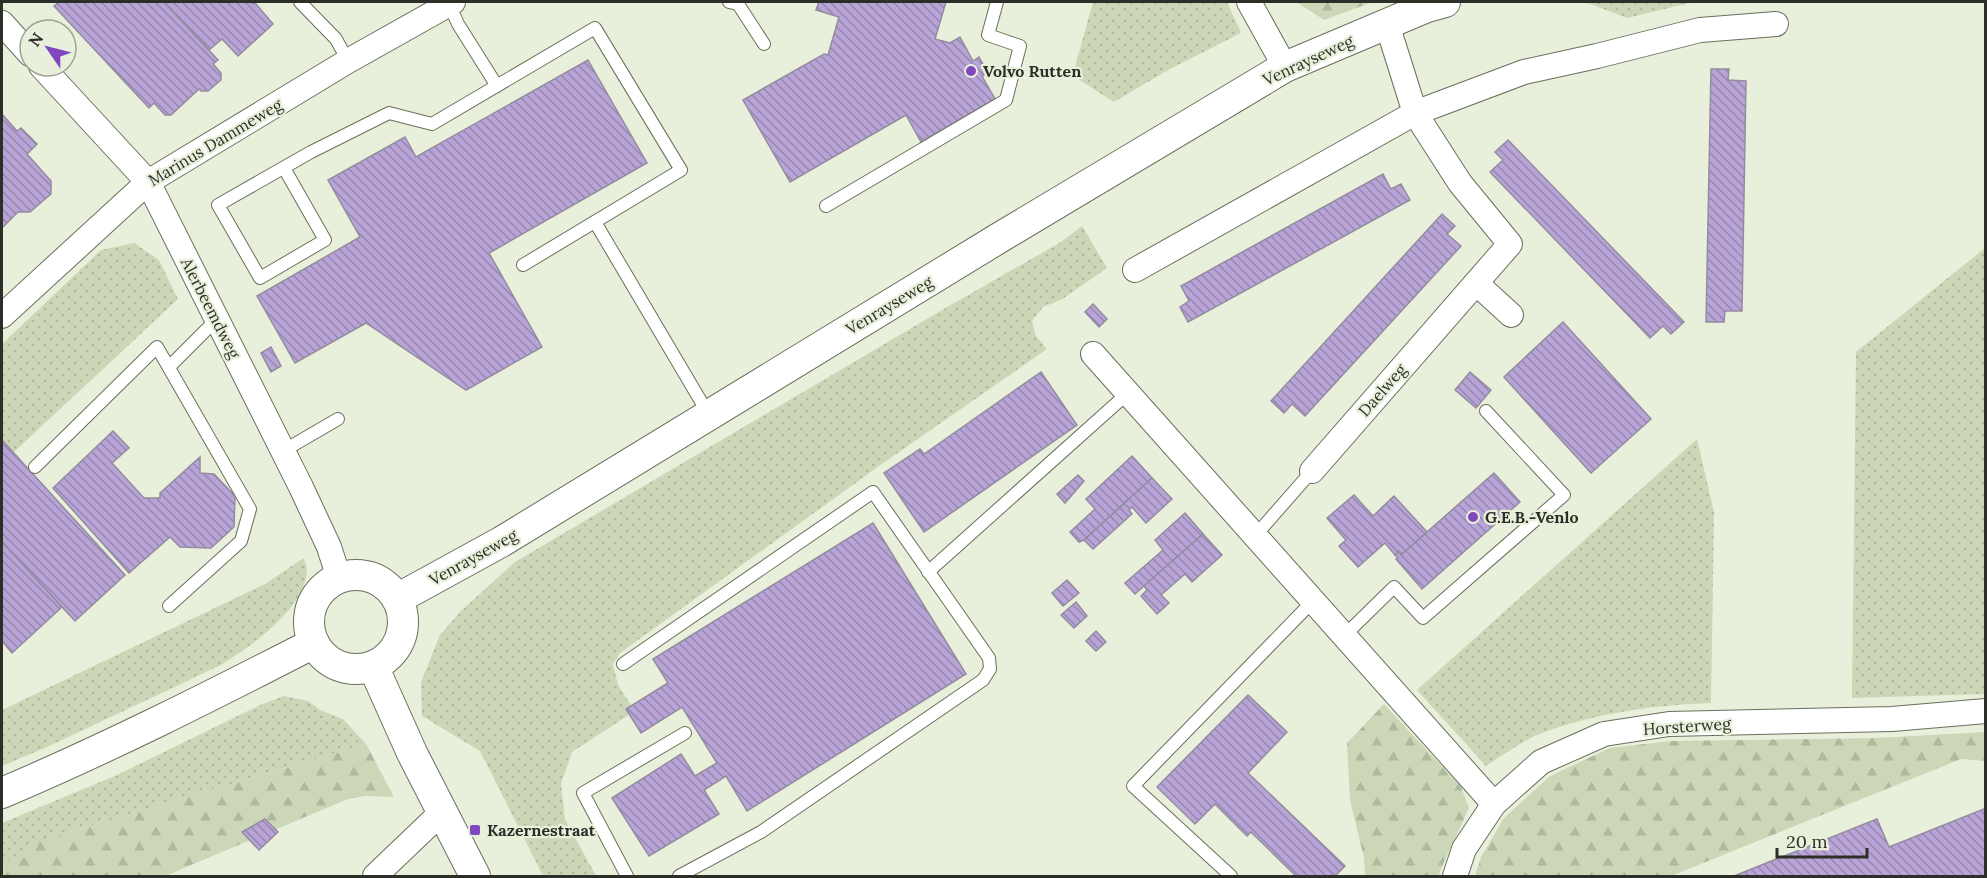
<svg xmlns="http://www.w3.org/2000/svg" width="1987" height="878" viewBox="0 0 1987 878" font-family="Lora,serif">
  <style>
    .grass { fill: url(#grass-dots) }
    .forest { fill: url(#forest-firs) }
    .building { fill: url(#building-back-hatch); stroke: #938c9e; stroke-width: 1.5 }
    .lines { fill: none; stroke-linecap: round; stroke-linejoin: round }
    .service-casing { stroke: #696f5d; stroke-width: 14 }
    .minor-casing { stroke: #696f5d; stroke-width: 26 }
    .tertiary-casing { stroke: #696f5d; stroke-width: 32 }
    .service { stroke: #fff; stroke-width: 12 }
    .minor { stroke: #fff; stroke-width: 24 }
    .tertiary { stroke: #fff; stroke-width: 30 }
    .poi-dot { fill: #8047be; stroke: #e8f0db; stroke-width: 2 }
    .labels { text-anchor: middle; stroke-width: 4.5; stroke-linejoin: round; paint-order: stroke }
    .street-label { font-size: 16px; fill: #2c2f27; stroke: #e8f0db }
    .poi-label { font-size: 16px; font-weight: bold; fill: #2c2f27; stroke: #e8f0db; text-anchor: start }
  </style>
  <defs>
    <pattern id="grass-dots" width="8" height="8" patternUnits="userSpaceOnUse" patternTransform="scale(1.5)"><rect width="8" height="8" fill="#cbd7b7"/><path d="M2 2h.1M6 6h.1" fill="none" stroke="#aeb99d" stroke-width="1.8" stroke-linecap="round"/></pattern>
    <pattern id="forest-firs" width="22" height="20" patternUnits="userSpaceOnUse" patternTransform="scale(1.5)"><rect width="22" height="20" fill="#cbd7b7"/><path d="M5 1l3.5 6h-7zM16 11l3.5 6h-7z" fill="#aeb99d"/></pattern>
    <pattern id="building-back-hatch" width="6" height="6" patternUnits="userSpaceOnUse" patternTransform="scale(1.5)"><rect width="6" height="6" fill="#b9a4d8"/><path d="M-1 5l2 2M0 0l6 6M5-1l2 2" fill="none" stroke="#9786af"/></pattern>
  </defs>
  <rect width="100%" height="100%" fill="#e8f0db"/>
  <g class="grass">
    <path d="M1093 2H1227L1241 33 1170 69 1114 102 1081 81 1073 74Z"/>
    <path d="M1585 2H1694L1627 18Z"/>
    <path d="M1082 226 1107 268 1061 300 1043 307 1032 321 1036 336 1047 349 879 466 620 653 613 664 618 685 635 711 572 752 561 784 565 819 596 876H543L480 751 422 716 421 682 440 635 461 611 515 562 949 306 1061 242Z"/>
    <path d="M134 243 159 260 178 299 13 453 2 440V344L101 250Z"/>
    <path d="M1985 248V694L1852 698 1856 352Z"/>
    <path d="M1697 439 1714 512 1711 703C1654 705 1596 713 1542 733 1523 740 1504 755 1486 766L1417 690Z"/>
    <path d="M304 558C305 562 307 567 307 571 304 610 251 646 221 665L45 748 2 766V710L265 584Z"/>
    <path d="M284 696 308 701 320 710 343 719 366 744 62 834 28 847 2 866V823L117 775 258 706Z"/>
  </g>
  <g class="forest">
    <path d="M1302 2H1373L1324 20 1298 3Z"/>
    <path d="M1384 704 1461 787 1469 808 1440 871 1439 876H1365L1364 858 1350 800 1347 743Z"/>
    <path d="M1985 732V761L1961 759 1671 876H1475L1481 857 1504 818 1550 776 1610 748 1670 741 1877 738Z"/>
    <path d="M366 744 394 797 365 796 348 799 165 876H2V866L27 847 62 834Z"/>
  </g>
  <g class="building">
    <path d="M59 2H164L218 60 213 64 221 73V80L208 91H201L199 89 171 115H165L154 103 149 108 54 6Z"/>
    <path d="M164 2H251L253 4 255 3 273 24 238 56 222 39 209 50Z"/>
    <path d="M819 2H946L935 39 950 43 960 37 973 61 979 57 988 73 982 76 995 99 921 142 906 115 790 182 743 100 824 54 828 55 839 17 816 10Z"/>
    <path d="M588 60 647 163 489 253 542 347 466 390 366 323 295 363 257 296 360 237 328 180 405 137 416 157Z"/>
    <path d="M1711 69H1729L1728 80 1746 81 1742 311H1725L1724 322H1706Z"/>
    <path d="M2 114 17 131 21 128 37 144 27 154 51 181V194L30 212H18L2 228Z"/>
    <path d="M1508 140 1684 322 1671 334 1663 326 1650 338 1490 172 1503 160 1495 152Z"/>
    <path d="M1383 174 1391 189 1401 184 1410 200 1188 322 1180 307 1189 301 1181 286Z"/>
    <path d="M1442 214 1455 226 1447 234 1461 246 1305 416 1292 404 1284 413 1271 401Z"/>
    <path d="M1093 304 1107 319 1099 327 1085 312Z"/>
    <path d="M1563 322 1651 419 1591 473 1504 377Z"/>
    <path d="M271 347 281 366 271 372 261 353Z"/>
    <path d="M1041 372 1077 425 924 532 884 473 920 449 924 454Z"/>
    <path d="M1470 372 1491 390 1476 408 1455 390Z"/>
    <path d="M113 431 129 448 112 463 144 498H160V493L200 457V473L214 474 235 496 234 527 211 548 180 547 170 537 129 573 53 488Z"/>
    <path d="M2 440 125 575 75 621 2 542Z"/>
    <path d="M1132 456 1152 478 1084 540 1079 542 1070 532 1095 509 1086 499Z"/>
    <path d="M1494 473 1520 502 1422 589 1396 559 1398 558 1395 555 1399 551 1402 554Z"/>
    <path d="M1078 475 1084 481 1065 503 1057 494Z"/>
    <path d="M1152 478 1172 499 1146 523 1132 507 1129 510 1132 514 1093 549 1084 540Z"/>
    <path d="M1354 495 1373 516 1394 496 1427 532 1402 554 1399 551 1395 555 1385 543 1358 567 1339 546 1346 540 1327 518Z"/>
    <path d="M1185 513 1203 534 1135 594 1125 583 1163 550 1155 540Z"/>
    <path d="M873 523 966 674 747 811 726 776 704 790 719 814 649 856 612 798 681 754 695 776 717 763 682 707 641 733 626 709 668 683 653 659Z"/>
    <path d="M1203 534 1222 555 1192 582 1185 574 1161 595 1169 603 1157 614 1141 596 1147 590 1144 586Z"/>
    <path d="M2 542 62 607 12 653 2 641Z"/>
    <path d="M1067 580 1079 593 1063 606 1052 593Z"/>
    <path d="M1076 602 1087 616 1074 628 1061 615Z"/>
    <path d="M1096 631 1106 642 1096 651 1086 641Z"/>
    <path d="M1248 695 1287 732 1248 773 1345 866 1335 876H1296L1251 832 1247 836 1215 804 1195 824 1157 787Z"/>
    <path d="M1986 808V876H1734L1877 819 1889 847Z"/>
    <path d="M265 819 278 832 259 850 242 832Z"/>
  </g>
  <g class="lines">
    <defs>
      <g id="service">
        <path d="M300 2 336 39 348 61"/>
        <path d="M729 2 738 4 764 44"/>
        <path d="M449 4 458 24 497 86"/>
        <path d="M284 168 325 240 260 278 218 205 311 152 389 113 432 124 595 28 681 170 523 265"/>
        <path d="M826 206 1006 100 1020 46 988 35 997 2"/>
        <path d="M595 222 709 415"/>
        <path d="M169 367 217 319"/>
        <path d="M283 451 338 419"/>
        <path d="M35 467 157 347 250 509 241 541 169 606"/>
        <path d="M1255 536 1312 471"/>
        <path d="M928 572 1128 393"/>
        <path d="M1344 636 1394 587 1423 618 1564 495 1486 411"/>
        <path d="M623 664 873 492 989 658 990 669 983 680 761 832 679 876"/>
        <path d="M627 876 583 793 685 733"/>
        <path d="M1231 876 1133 786 1313 601"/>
      </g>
      <g id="minor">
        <path d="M1249 2 1285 67"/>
        <path d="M2 23 30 54"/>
        <path d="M41 66 148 182 301 487 329 547 339 578"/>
        <path d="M1135 270 1415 113 1524 72 1597 56 1700 30 1776 24"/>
        <path d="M1476 283 1511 315"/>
        <path d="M2 316 148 182 348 61 453 2"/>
        <path d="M1093 354 1494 804"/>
        <path d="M1312 471 1510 244 1460 183 1415 113 1387 24"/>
        <path d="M375 876 442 812"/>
        <path d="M1455 876 1464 849 1494 804 1541 762 1604 734 1669 724 1892 719 1986 711"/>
      </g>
      <g id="tertiary">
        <circle cx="356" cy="622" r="47"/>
        <path d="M397 599 501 542 999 238 1285 67 1427 7 1445 2"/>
        <path d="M373 666 412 753 475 876"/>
        <path d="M2 793C108 748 211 696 314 643"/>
      </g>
    </defs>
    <use href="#service" class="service-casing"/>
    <use href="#minor" class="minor-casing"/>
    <use href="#tertiary" class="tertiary-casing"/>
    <use href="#service" class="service"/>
    <use href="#minor" class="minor"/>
    <use href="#tertiary" class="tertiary"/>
  </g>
  <g class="poi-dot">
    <circle cx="971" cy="71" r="6"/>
    <circle cx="1473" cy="517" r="6"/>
    <rect x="469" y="824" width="12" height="12" rx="3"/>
  </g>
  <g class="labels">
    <g class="street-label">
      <text transform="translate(1308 60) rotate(-25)" y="6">Venrayseweg</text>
      <text transform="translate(215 142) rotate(-31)" y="6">Marinus Dammeweg</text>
      <text transform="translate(889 305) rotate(-31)" y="6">Venrayseweg</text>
      <text transform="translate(211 308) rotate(63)" y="6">Alerbeemdweg</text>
      <text transform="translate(1382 390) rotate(-49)" y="6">Daelweg</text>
      <text transform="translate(473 557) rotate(-29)" y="6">Venrayseweg</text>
      <text transform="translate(1687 726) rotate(-4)" y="6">Horsterweg</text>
    </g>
    <g class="poi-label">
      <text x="983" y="77">Volvo Rutten</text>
      <text x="1485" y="523">G.E.B.-Venlo</text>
      <text x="487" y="836">Kazernestraat</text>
    </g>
  </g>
  <rect width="1987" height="878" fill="none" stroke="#2c2f27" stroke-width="6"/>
  <g transform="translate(48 48) rotate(305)"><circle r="28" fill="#e8f0db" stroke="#9da393" stroke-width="1.5"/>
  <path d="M0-4.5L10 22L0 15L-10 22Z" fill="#8047be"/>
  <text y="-9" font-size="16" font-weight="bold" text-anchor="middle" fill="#2c2f27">N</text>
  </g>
  <path d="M1777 848v9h90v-9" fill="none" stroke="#2c2f27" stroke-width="3"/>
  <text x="1786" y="848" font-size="18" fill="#2c2f27" stroke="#e8f0db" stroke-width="4.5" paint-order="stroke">20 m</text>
</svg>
